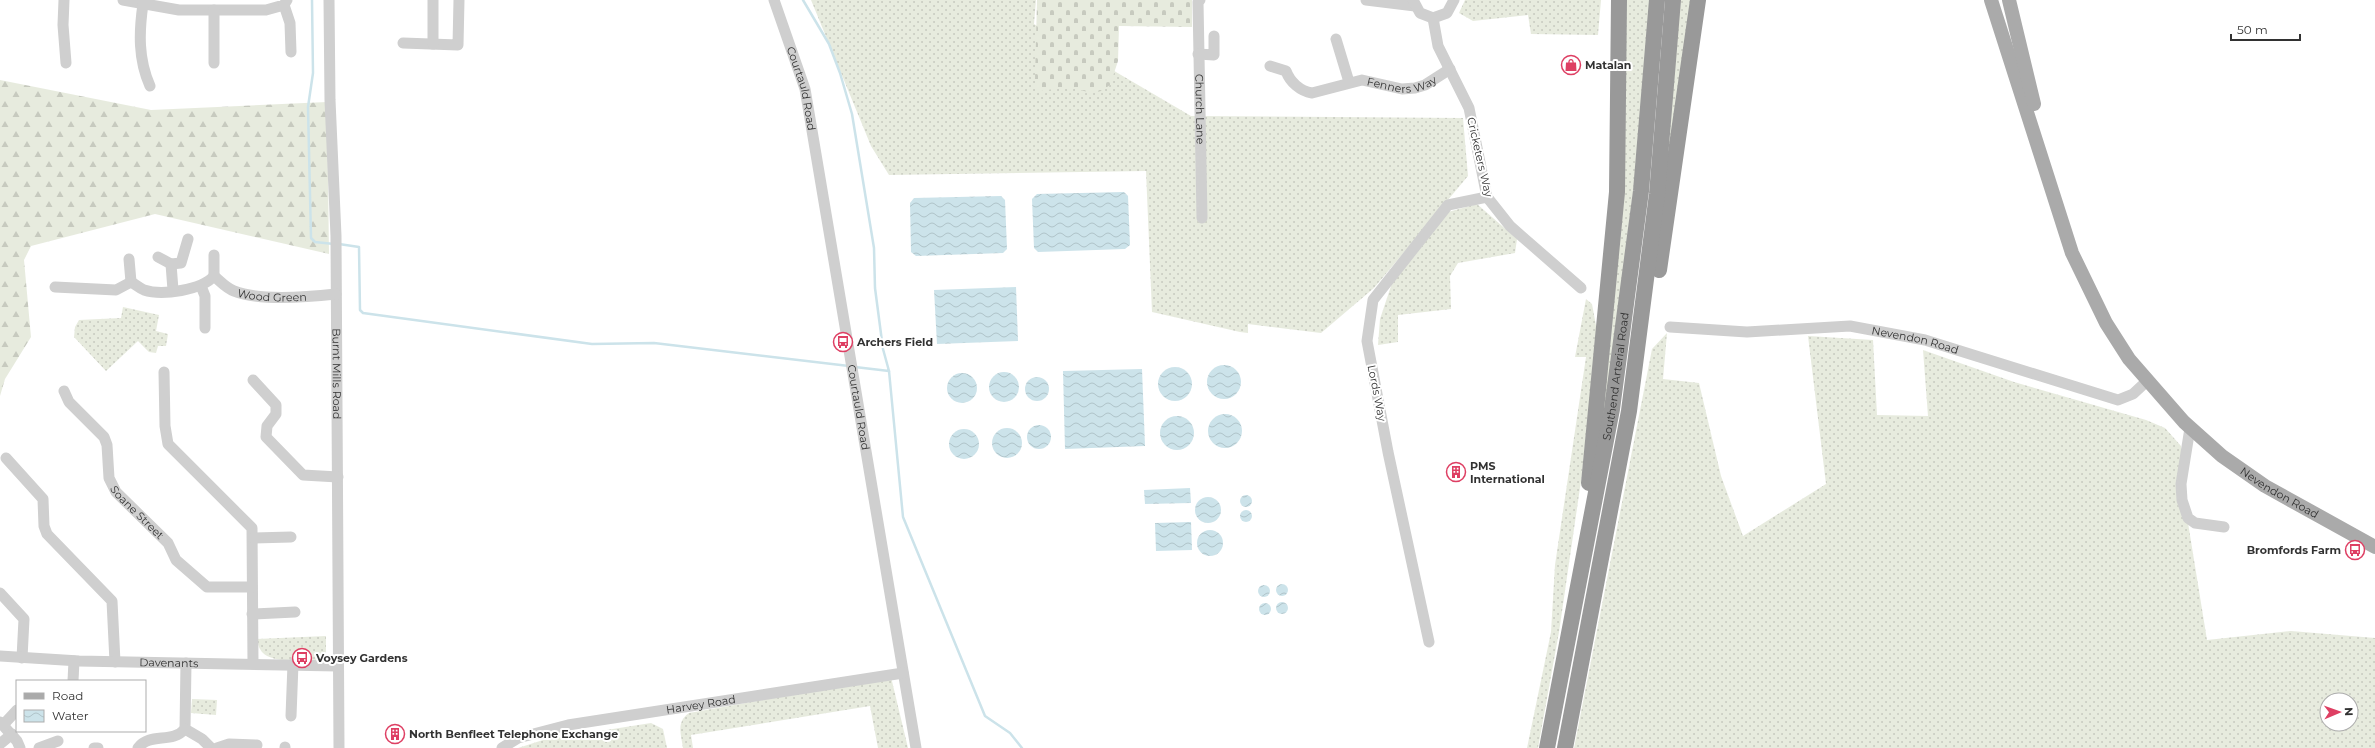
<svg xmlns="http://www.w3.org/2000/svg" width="2375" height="748" viewBox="0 0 2375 748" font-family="Montserrat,sans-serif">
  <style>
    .grass { fill: url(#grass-dots); fill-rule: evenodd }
    .forest { fill: url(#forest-firs) }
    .cemetery { fill: url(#cemetery-stones) }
    .water { fill: url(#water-waves) }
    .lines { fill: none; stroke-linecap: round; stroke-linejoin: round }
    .stream { stroke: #cce3ea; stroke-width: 2.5 }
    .minor { stroke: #cfcfcf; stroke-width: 11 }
    .major { stroke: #aaa; stroke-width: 14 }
    .highway { stroke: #999; stroke-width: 16 }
    .labels { text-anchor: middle; stroke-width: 4; stroke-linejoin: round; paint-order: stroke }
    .poi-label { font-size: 11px; font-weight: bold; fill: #323232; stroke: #fff; text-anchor: start }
    .street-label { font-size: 11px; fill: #323232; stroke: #fff }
  </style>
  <defs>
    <pattern id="grass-dots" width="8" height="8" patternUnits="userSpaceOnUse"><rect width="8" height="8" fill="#e7ebde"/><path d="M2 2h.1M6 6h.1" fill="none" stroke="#c7cabf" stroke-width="1.8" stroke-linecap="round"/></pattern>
    <pattern id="forest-firs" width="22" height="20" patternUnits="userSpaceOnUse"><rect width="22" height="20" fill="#e7ebde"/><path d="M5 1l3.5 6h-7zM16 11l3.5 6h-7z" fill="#c7cabf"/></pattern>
    <pattern id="cemetery-stones" width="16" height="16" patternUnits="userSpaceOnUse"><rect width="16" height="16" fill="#e7ebde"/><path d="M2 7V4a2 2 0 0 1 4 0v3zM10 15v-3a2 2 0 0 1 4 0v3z" fill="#c7cabf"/></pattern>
    <pattern id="water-waves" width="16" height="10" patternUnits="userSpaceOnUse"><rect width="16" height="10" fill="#cce3ea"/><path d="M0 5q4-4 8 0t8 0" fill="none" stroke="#b0c3c9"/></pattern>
  </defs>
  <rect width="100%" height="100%" fill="#fff"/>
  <g class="grass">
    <path d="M811 0H1036L1034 24 1191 116 1463 118 1468 176 1374 288 1321 333 1248 324V333L1240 332 1152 312 1146 171 889 175 871 146Z"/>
    <path d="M1465 0H1601L1598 35 1531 34 1528 15 1473 21 1459 13Z"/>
    <path d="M1624 0H1652L1644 105 1604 423H1600Z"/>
    <path d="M1678 0H1694L1672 155 1667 143H1669Z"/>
    <path d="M1477 204 1517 239 1515 253 1458 263 1450 276 1451 309 1398 315V342L1378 345 1380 319 1392 283 1448 212Z"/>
    <path d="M1586 299 1592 304 1597 331 1582 474 1559 632 1538 748H1527L1551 632 1555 565 1586 357H1575Z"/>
    <path d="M123 307 159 315 156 331 168 334 166 346H158L156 353 149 352 138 341 106 371 74 337 75 327 79 320 121 318Z"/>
    <path d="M1667 333 1663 379 1699 383 1721 476 1743 536 1826 484 1808 336 1873 340 1877 415 1928 416 1923 350 2014 382 2146 420 2165 428 2181 446 2183 492 2207 640 2291 631 2375 638V748H1574L1652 349ZM2327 700H2351V724H2327Z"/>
    <path d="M326 636V663C312 662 272 663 263 653 259 649 258 644 257 639Z"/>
    <path d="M891 677 908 748H878L870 706 691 735 693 748H683C681 734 676 722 689 713Z"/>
    <path d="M192 699 217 700 216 715 191 713Z"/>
    <path d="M651 723 663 729 667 748H518L543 740Z"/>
  </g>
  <path class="forest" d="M0 80 151 110 327 102 329 254 155 214 31 246 24 260 31 337 5 379 0 396Z"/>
  <path class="cemetery" d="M1037 0H1192V27L1119 26 1118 61 1110 85 1101 91 1093 93 1066 87 1041 91 1038 90 1035 80Z"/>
  <g class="water">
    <path d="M1124 192 1128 196 1130 245 1125 249 1038 252 1034 248 1032 199 1037 194Z"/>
    <path d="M1001 196 1005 200 1007 249 1003 253 916 256 911 252 910 203 914 198Z"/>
    <path d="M1016 287 1018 341 937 344 934 290Z"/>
    <circle cx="1224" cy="382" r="17"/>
    <circle cx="1175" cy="384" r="17"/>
    <path d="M1142 369 1145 446 1065 449 1063 371Z"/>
    <circle cx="1004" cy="387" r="15"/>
    <circle cx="962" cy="388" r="15"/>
    <circle cx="1037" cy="389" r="12"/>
    <circle cx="1225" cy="431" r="17"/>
    <circle cx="1177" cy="433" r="17"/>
    <circle cx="1039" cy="437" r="12"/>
    <circle cx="1007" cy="443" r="15"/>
    <circle cx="964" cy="444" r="15"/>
    <path d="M1190 488 1191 503 1145 504 1144 490Z"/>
    <circle cx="1246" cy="501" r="6"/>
    <circle cx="1208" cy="510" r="13"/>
    <circle cx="1246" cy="516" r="6"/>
    <path d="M1191 522 1192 550 1156 551 1155 523Z"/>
    <circle cx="1210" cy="543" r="13"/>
    <circle cx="1282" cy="590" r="6"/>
    <circle cx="1264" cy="591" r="6"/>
    <circle cx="1282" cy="608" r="6"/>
    <circle cx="1265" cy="609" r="6"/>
  </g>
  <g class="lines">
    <g class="stream">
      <path d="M312 0 313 73 308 107 311 238 315 242 334 244"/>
      <path d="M803 0 829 44 840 73 852 114 874 248 875 288 883 349 889 371 855 367"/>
      <path d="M339 244 359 247 360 310 363 313 592 344 654 343 849 366"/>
      <path d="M889 371 903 517 985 716 1010 733 1022 748"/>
    </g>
    <g class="minor">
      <path d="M64 0 63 25 66 63"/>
      <path d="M123 0 179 10H266L284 5 287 0"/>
      <path id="s1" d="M329 0 330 100 336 236 339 748"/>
      <path id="s2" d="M774 0 805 89 916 748"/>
      <path id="s3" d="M1200 0 1198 2 1202 218"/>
      <path d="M1366 0 1415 6"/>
      <path d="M1413 0 1420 13 1433 18 1447 13 1454 0"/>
      <path d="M143 4C139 32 138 59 150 86"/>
      <path d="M284 5 290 23 291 52"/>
      <path d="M214 10V63"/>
      <path d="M1433 18 1438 46 1469 108 1487 197 1510 226 1581 288"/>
      <path d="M1336 39 1349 82"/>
      <path d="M403 43 458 45 459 0"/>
      <path d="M433 44V0"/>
      <path d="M1198 54 1214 55V36"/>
      <path id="s4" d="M1270 66 1286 71C1290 82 1300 91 1312 93L1362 80 1402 89 1415 88 1425 85 1450 69"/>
      <path d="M214 255V276"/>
      <path d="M158 257 171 264"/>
      <path d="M129 259 131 282"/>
      <path d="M201 286 205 296V328"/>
      <path id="s5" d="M55 287 116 290 131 282C135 284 139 288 144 290 162 296 202 290 214 276 220 281 226 288 234 291 259 301 309 297 336 294"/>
      <path d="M173 290 171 264 181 263 188 239"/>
      <path id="s6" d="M1670 327 1747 332 1850 326 1925 340 2118 400 2133 394 2147 381"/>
      <path d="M164 372 165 426 168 444 252 528 253 664"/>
      <path d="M253 380 276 405V414L267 426 266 437 303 475 338 477"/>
      <path id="s7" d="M64 391 69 402 104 437 107 445 109 478 116 492 168 543 176 560 207 587H252"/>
      <path d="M2190 428 2181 484 2182 500 2188 518 2195 523 2224 527"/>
      <path d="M6 458 43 499 44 526 47 534 112 601 115 662"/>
      <path d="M253 538 291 537"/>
      <path d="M0 593 24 619 22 658"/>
      <path d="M252 614 295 612"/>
      <path d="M1429 642 1388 452 1367 341 1373 300 1448 205 1487 197"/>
      <path id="s8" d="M0 656 79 661 338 666"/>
      <path d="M186 663 185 729 202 739 211 748"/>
      <path d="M73 681 74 661"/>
      <path d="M291 716 293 664"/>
      <path d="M0 722 17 741 20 748"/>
      <path d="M3 725 17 710"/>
      <path d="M0 744 12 734"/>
      <path d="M39 748 58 741"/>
      <path d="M94 748H98"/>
      <path d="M138 748C150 732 172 744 185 729"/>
      <path d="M217 748 229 744 257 745"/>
      <path d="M285 748V747"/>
      <path id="s9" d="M502 748 518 738 568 725 903 673"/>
    </g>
    <g class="major">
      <path id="s10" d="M1991 0 2072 253 2106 323 2129 359 2184 422 2222 456 2265 486 2375 547"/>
      <path d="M2009 0 2034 104"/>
    </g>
    <g class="highway">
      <path d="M1659 270 1698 0"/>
      <path d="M1589 483 1617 192 1619 0"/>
      <path id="s11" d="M1547 748 1612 409 1641 191 1657 0"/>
      <path d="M1565 748 1629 411 1657 194 1673 0"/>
    </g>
  </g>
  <defs>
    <symbol id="shop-ring" viewBox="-11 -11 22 22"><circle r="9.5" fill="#fff" stroke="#de3f63" stroke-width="1.5"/><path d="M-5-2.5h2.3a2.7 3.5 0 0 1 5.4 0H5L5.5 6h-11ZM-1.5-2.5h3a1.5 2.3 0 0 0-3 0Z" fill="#de3f63"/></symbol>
    <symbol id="bus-ring" viewBox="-11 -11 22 22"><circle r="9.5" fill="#fff" stroke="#de3f63" stroke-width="1.5"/><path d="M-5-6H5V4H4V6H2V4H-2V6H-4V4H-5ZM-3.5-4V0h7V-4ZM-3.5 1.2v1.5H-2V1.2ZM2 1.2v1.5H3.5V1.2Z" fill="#de3f63"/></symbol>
    <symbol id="building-ring" viewBox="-11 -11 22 22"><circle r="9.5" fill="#fff" stroke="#de3f63" stroke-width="1.5"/><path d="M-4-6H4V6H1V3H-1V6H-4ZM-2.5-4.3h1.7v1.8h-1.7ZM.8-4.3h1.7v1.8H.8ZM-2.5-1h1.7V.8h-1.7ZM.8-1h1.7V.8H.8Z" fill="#de3f63"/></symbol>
  </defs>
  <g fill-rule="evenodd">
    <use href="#shop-ring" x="1560" y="54" width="22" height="22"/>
    <use href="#bus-ring" x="832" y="331" width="22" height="22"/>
    <use href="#building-ring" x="1445" y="461" width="22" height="22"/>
    <use href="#bus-ring" x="2344" y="539" width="22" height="22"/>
    <use href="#bus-ring" x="291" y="647" width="22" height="22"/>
    <use href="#building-ring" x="384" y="723" width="22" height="22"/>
  </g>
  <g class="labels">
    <g class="poi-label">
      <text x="1585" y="69">Matalan</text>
      <text x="857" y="346">Archers Field</text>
      <text x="1470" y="470">PMS<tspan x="1470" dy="13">International</tspan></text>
      <text x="2341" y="554" text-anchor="end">Bromfords Farm</text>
      <text x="316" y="662">Voysey Gardens</text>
      <text x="409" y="738">North Benfleet Telephone Exchange</text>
    </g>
    <g class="street-label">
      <text dy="4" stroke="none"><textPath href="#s4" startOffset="145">Fenners Way</textPath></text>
      <text dy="4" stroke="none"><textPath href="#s2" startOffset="93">Courtauld Road</textPath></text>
      <text dy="4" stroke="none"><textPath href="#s3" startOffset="110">Church Lane</textPath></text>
      <text transform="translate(1480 157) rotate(77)" y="4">Cricketers Way</text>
      <text dy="4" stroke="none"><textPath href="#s5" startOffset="231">Wood Green</textPath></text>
      <text dy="4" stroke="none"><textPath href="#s6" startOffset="247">Nevendon Road</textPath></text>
      <text dy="4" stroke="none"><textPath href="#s1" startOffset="374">Burnt Mills Road</textPath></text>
      <text dy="4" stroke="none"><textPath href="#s11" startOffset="378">Southend Arterial Road</textPath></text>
      <text transform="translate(1377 393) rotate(79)" y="4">Lords Way</text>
      <text dy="4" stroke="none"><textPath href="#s2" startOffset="417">Courtauld Road</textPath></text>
      <text dy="4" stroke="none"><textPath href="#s10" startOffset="589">Nevendon Road</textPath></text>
      <text dy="4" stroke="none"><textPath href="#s7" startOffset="148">Soane Street</textPath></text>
      <text dy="4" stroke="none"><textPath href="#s8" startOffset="169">Davenants</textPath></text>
      <text dy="4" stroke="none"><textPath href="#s9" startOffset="205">Harvey Road</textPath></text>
    </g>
  </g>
  <rect x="16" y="680" width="130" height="52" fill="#ffffff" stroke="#adadad"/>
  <rect x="24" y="693" width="20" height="6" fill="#aaaaaa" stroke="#adadad"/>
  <text x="52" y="700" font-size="12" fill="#323232">Road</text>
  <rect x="24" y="710" width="20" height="12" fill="url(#water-waves)" stroke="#adadad"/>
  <text x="52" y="720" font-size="12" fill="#323232">Water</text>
  <g transform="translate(2339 712) rotate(88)"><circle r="19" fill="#ffffff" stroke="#adadad"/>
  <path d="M0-3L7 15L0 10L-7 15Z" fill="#de3f63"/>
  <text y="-6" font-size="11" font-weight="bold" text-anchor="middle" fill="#323232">N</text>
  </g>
  <path d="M2231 34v6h69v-6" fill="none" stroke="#323232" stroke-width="2"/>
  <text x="2237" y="34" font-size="12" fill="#323232" stroke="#ffffff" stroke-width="3" paint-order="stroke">50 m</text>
</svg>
